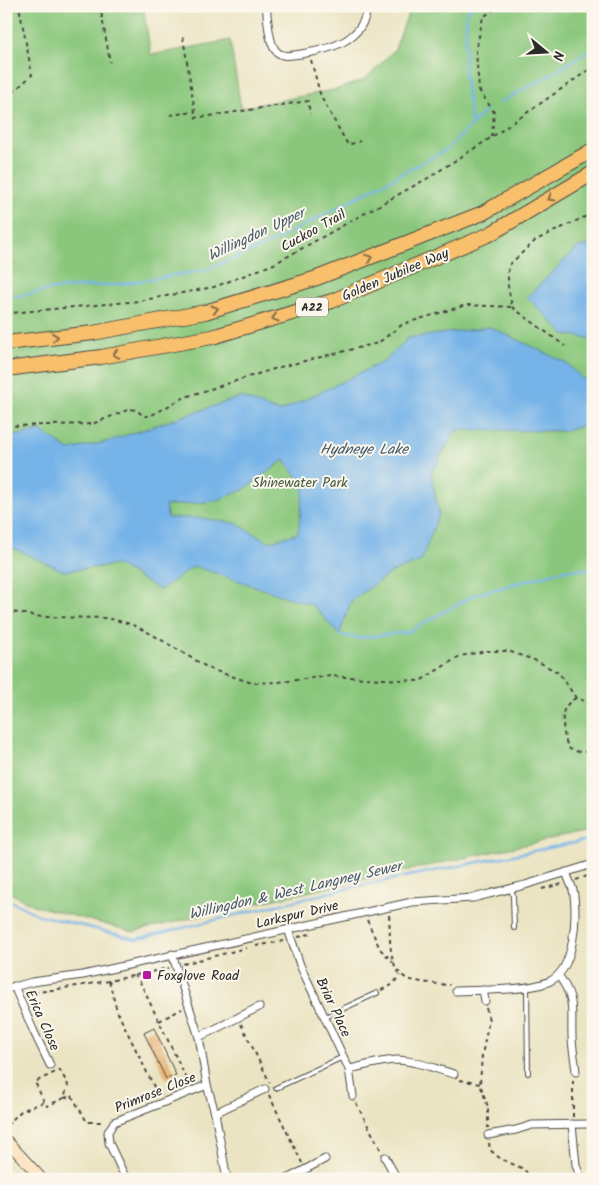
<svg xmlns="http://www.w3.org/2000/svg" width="599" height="1185" viewBox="0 0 599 1185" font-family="Kalam,sans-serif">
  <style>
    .green { fill: #8ac77c; stroke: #5a7954 }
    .water { fill: #75b3e8; stroke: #506f8a; fill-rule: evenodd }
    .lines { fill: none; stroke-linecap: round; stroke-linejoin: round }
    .stream { stroke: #75b3e8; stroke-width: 2.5 }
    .building { fill: #e9b77b }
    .lane-casing { stroke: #484742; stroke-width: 6 }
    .street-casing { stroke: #484742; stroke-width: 9 }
    .secondary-casing { stroke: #484742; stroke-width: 12 }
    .highway-casing { stroke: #484742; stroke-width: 16 }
    .path { stroke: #484742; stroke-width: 2; stroke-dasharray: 4 4; stroke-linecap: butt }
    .lane { stroke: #fff; stroke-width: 4 }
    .street { stroke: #fff; stroke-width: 7 }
    .secondary { stroke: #fce5c4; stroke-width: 10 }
    .highway { stroke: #f8bf6c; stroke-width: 14 }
    .oneway { stroke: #876e48 }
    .poi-dot { fill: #b5179e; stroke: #fbf7ec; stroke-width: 2 }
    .labels { text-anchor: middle; stroke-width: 4; stroke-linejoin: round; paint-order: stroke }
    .shield { fill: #fbf7ec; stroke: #696865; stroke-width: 1 }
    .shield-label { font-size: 12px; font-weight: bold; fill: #2b2b2b }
    .street-label { font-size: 14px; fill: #2b2b2b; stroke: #fbf7ec }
    .park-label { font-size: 14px; fill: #485a43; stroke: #fbf7ec }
    .poi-label { font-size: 14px; fill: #2b2b2b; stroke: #fbf7ec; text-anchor: start }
    .water-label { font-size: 15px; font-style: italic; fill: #455b6d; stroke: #fbf7ec }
  </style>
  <rect width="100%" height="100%" fill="#fbf7ec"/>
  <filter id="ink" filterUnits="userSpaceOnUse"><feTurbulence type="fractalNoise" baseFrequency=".02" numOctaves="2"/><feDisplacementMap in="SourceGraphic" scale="10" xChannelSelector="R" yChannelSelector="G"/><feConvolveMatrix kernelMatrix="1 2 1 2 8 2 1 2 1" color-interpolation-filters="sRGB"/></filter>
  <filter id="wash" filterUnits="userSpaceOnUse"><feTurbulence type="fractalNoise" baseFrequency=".0096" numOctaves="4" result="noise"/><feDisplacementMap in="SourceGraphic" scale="20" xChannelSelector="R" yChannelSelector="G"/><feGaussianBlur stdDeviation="1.12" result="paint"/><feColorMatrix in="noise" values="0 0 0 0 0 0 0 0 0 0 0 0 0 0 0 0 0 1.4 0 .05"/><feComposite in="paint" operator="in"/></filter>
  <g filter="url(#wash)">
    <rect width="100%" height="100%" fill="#ebe4c3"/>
    <path class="green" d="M6 6H143L151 55 230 40 241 108 338 89 363 80 372 73 395 49 411 6H593V830L225 910 133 932 33 905 6 891Z"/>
    <g class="water">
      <path d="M579 246H593V339L564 334 527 297Z"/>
      <path d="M490 327 565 362 593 388V422L566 431 456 430 431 473 439 514 421 561 390 573 351 601 339 635 314 606 194 566 160 590 117 565 64 571 6 545V437L41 431 69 450 106 442 241 397 279 412 385 361 408 338ZM284 460 304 485 298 533 269 542 235 523 200 518H168L165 506 215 501 243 490Z"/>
    </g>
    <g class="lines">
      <g class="stream">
        <path d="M499 103 552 74 593 48"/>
        <path d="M472 126 464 73 467 10 474 6"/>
        <path d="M6 294 19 296 54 289 121 284 206 270 271 243 448 149 485 111"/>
        <path d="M339 635 358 638 408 632 474 595 565 570 593 569"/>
        <path d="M6 899 39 915 136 939 344 889 593 839"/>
      </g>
    </g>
    <g id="blocks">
      <path class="building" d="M154 1028 176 1075 166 1079 144 1033Z"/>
    </g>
  </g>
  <g filter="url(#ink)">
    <use href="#blocks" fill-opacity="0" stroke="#484742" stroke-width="1"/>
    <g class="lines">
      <defs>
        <g id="lane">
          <path d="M511 888 513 896 514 928"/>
          <path d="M527 987 528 1073"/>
          <path d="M325 1017 377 993"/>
          <path d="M276 1088 343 1057"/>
        </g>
        <g id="street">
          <path d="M266 6C268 18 268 42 276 51 282 58 292 55 301 54 328 50 365 41 367 6"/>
          <path d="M288 929 300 965 349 1069 353 1096"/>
          <path d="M172 954 199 1037 207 1085 215 1113 227 1179"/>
          <path d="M558 975C576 998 571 1010 572 1036 572 1048 575 1060 576 1072"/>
          <path d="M14 986 34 1032 50 1065"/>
          <path d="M6 989 32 982 83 975 412 902 473 898 525 885 593 864"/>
          <path d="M483 990 485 1001"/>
          <path d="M456 991C481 990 526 991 548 982 575 972 578 914 573 890 571 884 568 878 566 872"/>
          <path d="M199 1037 259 1007"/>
          <path d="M349 1069C364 1066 380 1061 396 1060 415 1060 435 1069 454 1074"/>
          <path d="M215 1113 265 1089"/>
          <path d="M572 1124 576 1165 581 1179"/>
          <path d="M488 1135 516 1130 532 1125 587 1124"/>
          <path d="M385 1157 397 1179"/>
          <path d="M126 1179 109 1143 108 1132 114 1122 207 1085"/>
          <path d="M287 1179 325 1159"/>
        </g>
        <path id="secondary" d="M6 1140 42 1179"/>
        <g id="highway">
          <path d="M6 343 93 333 205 312 317 278 483 213 593 150"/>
          <path d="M6 369 101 357 212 337 332 301 490 234 593 173"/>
        </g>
      </defs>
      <use href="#lane" class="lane-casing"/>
      <use href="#street" class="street-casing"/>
      <use href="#secondary" class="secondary-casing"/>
      <use href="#highway" class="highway-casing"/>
      <g class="path">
        <path d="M100 6 110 62"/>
        <path d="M183 37 196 118 308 101 310 114"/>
        <path d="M311 60 321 97 348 145 360 141"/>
        <path d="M6 96 10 95 32 75 19 6"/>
        <path d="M170 115 195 112"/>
        <path d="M492 137 494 112 479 90 476 51 483 17 499 6"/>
        <path d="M512 307 565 346"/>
        <path d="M6 312 10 313 139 301 214 287 274 264 428 178 492 137 593 67"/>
        <path d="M6 426 92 424 130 409 137 410 143 416H150L185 397 280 367 378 343 403 324 466 305 512 307 508 286V266L536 240 593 213"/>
        <path d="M6 611 42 617 107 618 131 624 153 635 210 669 252 683 279 682 330 676 420 681 460 656 487 651H508L537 661 559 673 576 698 593 704"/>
        <path d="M576 698C570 701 565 706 563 713 562 720 564 744 570 749 575 753 584 751 590 752L593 754"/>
        <path d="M590 752 593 741"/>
        <path d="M576 880 593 874"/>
        <path d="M542 889 562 884"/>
        <path d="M389 915C391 937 386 973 411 980 424 983 437 984 450 985"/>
        <path d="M367 920 380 949 393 962"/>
        <path d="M298 937 310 934"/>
        <path d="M256 946 283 941"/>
        <path d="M183 964 246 948"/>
        <path d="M134 975 139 980 189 1084"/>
        <path d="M109 981 117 1011 158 1095"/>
        <path d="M381 990 392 985 400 975"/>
        <path d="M26 994 109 981 169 968"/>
        <path d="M486 1008 489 1020 482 1055 480 1084 488 1107V1128"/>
        <path d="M159 1021 182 1009"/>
        <path d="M241 1024 270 1083"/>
        <path d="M460 1080 480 1084"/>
        <path d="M269 1095 302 1163"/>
        <path d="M64 1098 72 1096 87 1122H104"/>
        <path d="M44 1102 35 1082 60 1070"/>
        <path d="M356 1103 382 1152"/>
        <path d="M573 1117V1079"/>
        <path d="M7 1125 21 1111 44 1102 47 1106 64 1098 68 1085 60 1070 56 1068"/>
        <path d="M489 1143 490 1150 501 1159 524 1169 531 1179"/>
        <path d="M6 1171 15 1179"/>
        <path d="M114 1179 113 1175 116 1174"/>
      </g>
      <use href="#lane" class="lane"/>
      <use href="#street" class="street"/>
      <use href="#secondary" class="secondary"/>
      <use href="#highway" class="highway"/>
    </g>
    <defs><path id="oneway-chevron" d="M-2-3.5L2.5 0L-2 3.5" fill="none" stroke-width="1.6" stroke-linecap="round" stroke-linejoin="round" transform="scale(1.25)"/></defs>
    <g class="oneway">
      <use href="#oneway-chevron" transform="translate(551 198) rotate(149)"/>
      <use href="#oneway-chevron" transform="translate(369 258) rotate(-22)"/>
      <use href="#oneway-chevron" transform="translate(215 309) rotate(-17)"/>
      <use href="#oneway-chevron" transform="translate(275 318) rotate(163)"/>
      <use href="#oneway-chevron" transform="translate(55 337) rotate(-6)"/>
      <use href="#oneway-chevron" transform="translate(116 354) rotate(170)"/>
    </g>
  </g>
  <rect class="poi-dot" x="142" y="970" width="10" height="10" rx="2.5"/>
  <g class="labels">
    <rect class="shield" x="296" y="297.5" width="32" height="19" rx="4"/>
    <g class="shield-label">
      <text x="312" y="311">A22</text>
    </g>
    <g class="street-label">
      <text transform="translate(313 230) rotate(-29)" y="5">Cuckoo Trail</text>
      <text transform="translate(395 274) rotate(-23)" y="5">Golden Jubilee Way</text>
      <text transform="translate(297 914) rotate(-13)" y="5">Larkspur Drive</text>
      <text transform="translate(334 1007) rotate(65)" y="5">Briar Place</text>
      <text transform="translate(43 1020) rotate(66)" y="5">Erica Close</text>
      <text transform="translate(155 1092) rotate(-22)" y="5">Primrose Close</text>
    </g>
    <g class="park-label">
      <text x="300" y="487">Shinewater Park</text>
    </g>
    <g class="poi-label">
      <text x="157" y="980">Foxglove Road</text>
    </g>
    <g class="water-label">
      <text transform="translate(256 234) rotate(-25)" y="5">Willingdon Upper</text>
      <text x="364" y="454">Hydneye Lake</text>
      <text transform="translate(295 890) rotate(-13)" y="5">Willingdon &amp; West Langney Sewer</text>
    </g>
  </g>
  <rect width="599" height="1185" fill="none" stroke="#fbf7ec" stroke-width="25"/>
  <g transform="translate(546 52) rotate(108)" stroke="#fbf7ec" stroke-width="4" paint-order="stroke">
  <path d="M0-4L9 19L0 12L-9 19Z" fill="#2b2b2b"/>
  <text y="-8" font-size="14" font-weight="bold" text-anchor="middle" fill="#2b2b2b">N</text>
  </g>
</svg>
